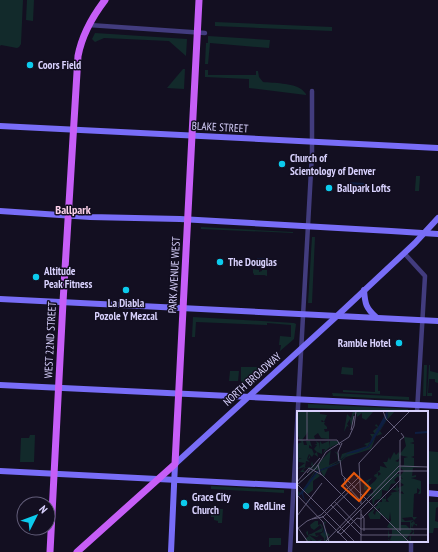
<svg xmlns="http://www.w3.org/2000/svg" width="438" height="552" viewBox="0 0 438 552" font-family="'PT Sans Narrow',sans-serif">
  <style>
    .green { fill: #122a2b }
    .water { fill: #0e1e41 }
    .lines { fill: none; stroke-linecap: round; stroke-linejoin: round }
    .street { stroke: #423c7e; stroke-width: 4.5 }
    .secondary { stroke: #786df7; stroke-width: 6 }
    .primary { stroke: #c65ef7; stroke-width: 7 }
    .poi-dot { fill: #0ccbed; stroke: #130f21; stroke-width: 1.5 }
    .labels { text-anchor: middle; stroke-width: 3; stroke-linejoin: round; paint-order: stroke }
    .poi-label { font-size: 11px; font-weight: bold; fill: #d8d1fd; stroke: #130f21; text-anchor: start }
    .street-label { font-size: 11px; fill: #d8d1fd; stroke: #130f21 }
    .neighbourhood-label { font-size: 12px; font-weight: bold; fill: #fdd3eb; stroke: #130f21 }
    .inset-river { fill: none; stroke: #0e1e41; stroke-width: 2 }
    .inset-road { fill: none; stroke: #625d79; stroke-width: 1 }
    .view { fill: #e8590c; fill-opacity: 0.15; stroke: #e8590c; stroke-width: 2 }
    .inset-edge { fill: none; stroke: #d8d1fd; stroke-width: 2 }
  </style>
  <rect width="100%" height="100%" fill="#130f21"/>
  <g class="green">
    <path d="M0 0H23L21 44 19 47 17 48 1 45 0 46Z"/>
    <path d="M27 0H34L33 21 26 20Z"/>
    <path d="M215 22 332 27V31L215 26Z"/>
    <path d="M95 33 187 39 186 56 169 41 104 38 95 42 92 39Z"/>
    <path d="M208 36 270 40 269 48 210 43 208 64H205L206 43H208Z"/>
    <path d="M183 69H185L184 89 167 88Z"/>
    <path d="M205 70H208V75H256V71H258L259 77 263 82C273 83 293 83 301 89 303 90 304 92 306 94V95L249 88V79L205 77Z"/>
    <path d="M416 176H420L419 191H415Z"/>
    <path d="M201 227 293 232V233L201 229Z"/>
    <path d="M312 237H315L312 303H308Z"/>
    <path d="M253 269 259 270V272L262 271V270H267V276L264 275H254V274L253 273Z"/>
    <path d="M193 317 294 323 296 324 294 339 280 351 281 345H279L280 336 291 337V325L267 323V325L196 322 195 337H192Z"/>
    <path d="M424 365H427L426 396H423Z"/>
    <path d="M429 365H430V371L438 373V383L435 382V379H429L428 393H432V396H427Z"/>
    <path d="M241 367H261L241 386Z"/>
    <path d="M342 367 353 368V375L341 374Z"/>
    <path d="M230 371H239L238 381H229Z"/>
    <path d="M375 375H378V391H380V394L343 392V390L375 392Z"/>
    <path d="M332 393 409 397V400L333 396Z"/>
    <path d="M308 404 408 409V412L308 408Z"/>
    <path d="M30 435H35L34 462H20L21 438H29Z"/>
    <path d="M427 451 438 452V484H427Z"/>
    <path d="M211 486 284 490V493L211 489Z"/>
    <path d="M427 502H438V507L436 508 435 521 438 522V528H434L433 533H427Z"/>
    <path d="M211 508 212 509V512H216V509H223L222 523H218V521L214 520V517H211Z"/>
    <path d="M269 538H281V545H271L270 547H269Z"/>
  </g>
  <g class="water">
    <path d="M350 182 364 183V190L350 189Z"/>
    <path d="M257 258 270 259V264L257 263Z"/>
  </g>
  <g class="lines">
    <g class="street">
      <path d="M89 25 205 33"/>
      <path d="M404 253 425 276 417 412"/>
      <path d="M290 552 312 153V91"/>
      <path d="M411 552V541"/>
    </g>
    <g class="secondary">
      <path d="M0 126 438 148"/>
      <path d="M0 211 90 217 180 219 391 231 438 234"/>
      <path d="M364 290C365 304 366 308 376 317"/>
      <path d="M0 299 438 321"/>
      <path d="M0 385 438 406"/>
      <path d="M0 471 298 486"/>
      <path d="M427 493 438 494"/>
      <path d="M171 552 175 464 338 315 415 243 438 218"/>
    </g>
    <g class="primary">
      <path d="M50 552 63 302 78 56C82 35 92 17 105 0"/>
      <path d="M77 552 175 464 199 0"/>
    </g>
  </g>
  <g class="poi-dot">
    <circle cx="30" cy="65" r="4"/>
    <circle cx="282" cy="164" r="4"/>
    <circle cx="329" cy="188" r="4"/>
    <circle cx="220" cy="262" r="4"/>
    <circle cx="36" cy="277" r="4"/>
    <circle cx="126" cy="290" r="4"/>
    <circle cx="399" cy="343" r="4"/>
    <circle cx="184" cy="503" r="4"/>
    <circle cx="246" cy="506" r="4"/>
  </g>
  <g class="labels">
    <g class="poi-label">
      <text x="38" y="69">Coors Field</text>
      <text x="290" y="162">Church of<tspan x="290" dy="13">Scientology of Denver</tspan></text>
      <text x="337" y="192">Ballpark Lofts</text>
      <text x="228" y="266">The Douglas</text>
      <text x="44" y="275">Altitude<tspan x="44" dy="13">Peak Fitness</tspan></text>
      <text x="126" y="307" text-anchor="middle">La Diabla<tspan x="126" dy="13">Pozole Y Mezcal</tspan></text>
      <text x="391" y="347" text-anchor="end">Ramble Hotel</text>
      <text x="192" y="501">Grace City<tspan x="192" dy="13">Church</tspan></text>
      <text x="254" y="510">RedLine</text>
    </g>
    <g class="street-label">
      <text transform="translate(220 127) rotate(3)" y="4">BLAKE STREET</text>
      <text transform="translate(174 275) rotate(-87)" y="4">PARK AVENUE WEST</text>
      <text transform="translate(50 340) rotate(-87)" y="4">WEST 22ND STREET</text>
      <text transform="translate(252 379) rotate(-42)" y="4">NORTH BROADWAY</text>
    </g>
    <g class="neighbourhood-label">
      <text x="73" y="214">Ballpark</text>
    </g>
  </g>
  <g transform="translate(297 411)">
    <rect width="131" height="131" fill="#130f21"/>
    <path d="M0 0H23V3L30 4 27 11 25 9 24 10 25 11H28L27 13 30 16V18H27L28 21 32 20V28L24 27 21 22 17 25 18 28H10L11 21 5 29H2V25L0 29ZM56 0 76 1 69 9 65 7V2L60 6V3H57L54 16 53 8 50 13 52 16 50 15 47 21 50 3 54 7ZM90 0V3L89 5 72 33 70 36 60 40 72 36 90 8 91 0H98L90 9 83 20 85 23 79 25 74 38 49 46 41 53 31 57 27 66 23 59 41 52 50 44 43 49 45 43 70 35 67 33 73 31 75 26 73 23H78L76 20 81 16 78 15 79 13 82 16ZM107 26 116 27 117 31 113 32 117 33V45L114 46 117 47V51H113H117V56H127L116 57 115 65 119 64V66L114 67 124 70V82L123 83H121L123 79 120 77V82L117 83 116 106H120L117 109 115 106 105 107 108 110 117 109 114 111V112L117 110 118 113H120V115L117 113 115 117 114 114V117L117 118V123L114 124V131H95V130L91 129V128L93 129 95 124H93L92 127 91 126V118L92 123H95V118L90 116 94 109 93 101 92 109 84 103 83 108H73L71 103 77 98H78L76 102 78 104 79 100 82 101 83 97 80 99 78 96 81 94 80 93 81 91H85V87L89 88 88 86 89 85V90H87L92 91 90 88 95 83 93 82 102 80V82L107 83 105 80 103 82V77L101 80 94 78 99 77 100 72 101 77 107 74 103 71V67L106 68 103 65 107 60 103 56 107 54V47L111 46 102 44 109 35ZM104 111H113V118L117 120 112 127 114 130 109 128 115 120 109 114H104ZM1 29H8L6 30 7 34H10L9 30H13L15 36 12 34V37L15 38 17 43 20 41 17 38 20 34H17L20 33 19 30 22 32V38L23 30 25 33 32 30 33 36V30H41L42 32 34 36 32 54 41 50 40 43 37 40 42 43V50L26 59H17L1 74 34 39 33 36 26 42 28 38H25V43L20 41 21 46 17 43 15 46 13 44V47L11 48 13 44 12 43 10 48 13 51 9 50 8 56H16L14 54 15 50 16 54 19 53 15 58 9 56 6 59 8 61H3L8 56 0 58 8 52 2 51 1 55 2 48 5 47H2V50L0 51V33L5 31ZM97 41 99 44 102 41 103 45 102 48 98 50 101 51 103 48 104 51 101 56 103 57V61L102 60 99 63H103L102 67 101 65 97 69 99 72 94 73 91 80 85 79V84L83 88 78 89 76 95 75 87 78 88 76 87 79 83 75 86 72 84 70 88 72 85 69 84 76 82V78L67 79V74L70 71 68 70 75 67 69 74 72 72V75L78 70 80 67 77 65 78 69 77 64 81 62V65L84 63 82 61 79 62 83 59V55L90 57 86 51H90L92 46 93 49ZM17 61H18L13 69 20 62 23 65 16 70V79L11 83 7 80 12 71 5 81 0 86V79L3 82 6 79ZM18 110H21V114L24 113 26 117 27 123V116L26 114 28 110 29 112 27 113 28 120 33 124 29 126 33 129 31 131 28 126 29 131H27V127L23 123 26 121 25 118V121L18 122 19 125 22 124 20 126 12 124 20 130 25 128 23 131H16L12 126 14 129 12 131 8 128 12 125 10 124 9 121 11 120V124L13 123H14L25 117 23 114 17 119 14 117 13 114Z" fill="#122a2b" fill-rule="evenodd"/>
    <path d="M90 0 91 3 90 8 72 36 61 41 50 43 38 54 21 61 6 82 7 87 21 101 25 106 27 111 28 123 31 131 27 122V111L24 104 6 87 5 83 0 86 20 60 41 52 50 42 71 35Z" fill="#0e1e41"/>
    <path class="inset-river" d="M118 22 131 21"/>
    <path class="inset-road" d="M10 0V29M86 0 89 8 102 21M54 19 57 5M86 27 113 0M0 29H40L43 34M43 49 45 64 112 131M42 50 41 41 45 32M21 54 23 62 44 83M10 62 23 47M47 67 49 74 63 89M0 71 12 57 25 64M0 73 13 86M0 74 19 57 29 41 52 26 57 15 59 0M43 82 60 99M0 84 26 111 32 131M12 85 58 131M37 90 64 118H131M64 93 62 52 86 26M34 94 64 124H131M64 103 67 107V120M0 105 25 72M25 105 51 131M15 108 26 106 64 69M1 117 11 131M0 118 10 110 24 104 63 65M103 120V29L107 26 104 22M40 121 44 123 60 107 64 108 103 69V65M40 122 102 60H131M28 131 102 55 131 56M64 131V99"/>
    <path class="view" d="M57 62 73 77 62 90 45 75Z"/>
    <rect width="131" height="131" class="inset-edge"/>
  </g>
  <g transform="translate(36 516) rotate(48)"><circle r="19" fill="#130f21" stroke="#625d79"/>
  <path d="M0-3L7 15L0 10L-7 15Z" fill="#0ccbed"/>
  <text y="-6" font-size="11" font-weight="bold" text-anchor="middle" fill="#d8d1fd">N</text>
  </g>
</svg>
